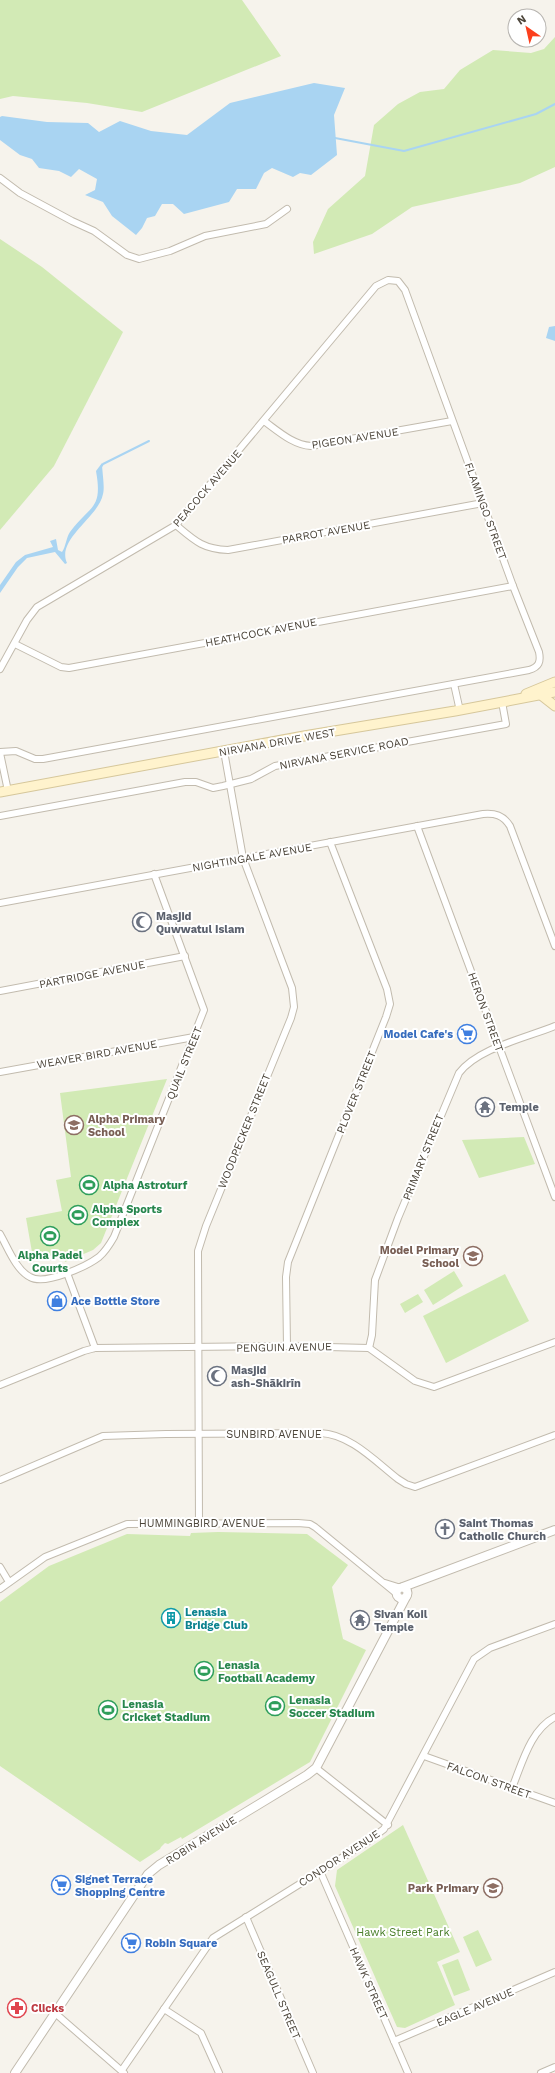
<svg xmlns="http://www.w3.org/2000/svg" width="555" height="2073" viewBox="0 0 555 2073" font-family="'Work Sans',sans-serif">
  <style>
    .green { fill: #d2eab5 }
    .water { fill: #a9d4f2 }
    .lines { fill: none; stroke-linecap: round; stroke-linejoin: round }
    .stream { stroke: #a9d4f2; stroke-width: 2 }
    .minor-casing { stroke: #c2bbae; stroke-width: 8 }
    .tertiary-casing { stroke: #c2bbae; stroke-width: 10 }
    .secondary-casing { stroke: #d6c79b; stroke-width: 11 }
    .minor { stroke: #fff; stroke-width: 6 }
    .tertiary { stroke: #fff; stroke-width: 8 }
    .secondary { stroke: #fff3cd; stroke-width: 9 }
    .labels { text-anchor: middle; stroke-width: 4; stroke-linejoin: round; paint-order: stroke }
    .street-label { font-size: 11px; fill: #4b4439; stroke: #fff }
    .worship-label { font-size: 11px; font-weight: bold; fill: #5b616d; stroke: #fff; text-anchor: start }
    .shop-label { font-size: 11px; font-weight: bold; fill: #366cbe; stroke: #fff; text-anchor: start }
    .education-label { font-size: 11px; font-weight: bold; fill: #785e54; stroke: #fff; text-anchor: end }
    .leisure-label { font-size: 11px; font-weight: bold; fill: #27864d; stroke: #fff; text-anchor: start }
    .culture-label { font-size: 11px; font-weight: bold; fill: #0d838f; stroke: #fff; text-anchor: start }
    .park-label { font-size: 11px; fill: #4a7f2a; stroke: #fff }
    .health-label { font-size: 11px; font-weight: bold; fill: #be3a42; stroke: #fff; text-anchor: start }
  </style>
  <rect width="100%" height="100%" fill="#f6f3ec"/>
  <g class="green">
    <path d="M0 0H242L281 56 142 112 87 103 13 96 0 99Z"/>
    <path d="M555 37V167L520 183 412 207 372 234 314 254 313 242 328 209 365 176 374 125 398 104 420 92 444 89 460 70 493 50 531 53 544 49Z"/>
    <path d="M0 239 42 267 123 332 54 466 0 530Z"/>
    <path d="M167 1079 101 1243 93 1250 65 1262 63 1254 33 1258 26 1218 62 1211 56 1180 71 1177 60 1093Z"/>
    <path d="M524 1137 535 1164 479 1178 462 1140Z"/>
    <path d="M454 1271 463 1286 433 1305 424 1290Z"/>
    <path d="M505 1274 529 1321 446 1363 423 1316Z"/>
    <path d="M418 1294 423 1302 405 1313 400 1304Z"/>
    <path d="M218 1532 307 1534 348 1565 332 1587 343 1639 366 1650 310 1762 182 1839 181 1837 168 1844 165 1843 161 1847 160 1849 140 1862 0 1766V1602L49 1566 127 1534 190 1536 191 1533Z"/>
    <path d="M403 1825 460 1952 437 1962 455 2005 405 2028 397 2027 335 1886 337 1870Z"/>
    <path d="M478 1930 492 1960 476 1967 463 1937Z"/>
    <path d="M458 1959 470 1990 454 1996 442 1965Z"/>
  </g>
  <g class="water">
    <path d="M314 83 345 88 334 115 337 155 311 175 300 173 293 177 272 168 264 173 256 189H237L229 202 184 214 173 204H162L155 216 147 218 142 228 136 235 112 216 103 202 85 195 95 190 97 179 79 169 71 177 59 171 39 168 32 159 20 155 0 140V117L2 116 47 122 88 123 99 132 120 121 151 131 187 135 230 103Z"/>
    <path d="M555 326V341L546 338 549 327Z"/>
    <path d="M102 463C102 471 105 487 103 494 99 517 56 539 67 563L65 564 55 552 27 558 18 567 0 593V585L16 562 25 555 53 547 50 541 56 539 58 550 62 552C66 546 66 538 70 532 90 505 103 510 96 471Z"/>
  </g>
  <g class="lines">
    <g class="stream">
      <path d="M335 138 404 151 536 114 555 104"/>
      <path d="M101 467 103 464 149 441"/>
    </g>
    <defs>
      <g id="minor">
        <path d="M0 178 20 193 72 221 94 231 127 255 139 259 170 251 205 236 266 224 287 209"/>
        <path d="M264 421C278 431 293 445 311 446L452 421"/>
        <path d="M176 525C195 541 203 549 228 550L483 503"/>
        <path d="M15 644 61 667 69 668 513 586"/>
        <path d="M0 669 27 620 37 607 176 525 376 286 388 280 398 281 405 290 513 586 539 652C541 662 539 667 529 670L43 759H35L16 751 0 752"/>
        <path d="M454 684 460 711"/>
        <path d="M0 753 8 791"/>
        <path d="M0 816 185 782H196L213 788 223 786 251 779 275 766 506 724 502 702"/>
        <path d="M417 826 555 1197"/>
        <path d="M0 903 483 814C495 813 503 815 510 826L555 946"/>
        <path d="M0 991 185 956"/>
        <path d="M0 1072 194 1037"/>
        <path d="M0 1234C8 1248 16 1270 30 1277 45 1286 87 1266 99 1257 106 1251 110 1244 114 1237L204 1010 154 874"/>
        <path d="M67 1273 95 1348"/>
        <path d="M287 1346 286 1277 288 1262 386 1017 390 1004 387 989 330 842"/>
        <path d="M369 1348 372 1335 375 1280 398 1218 459 1073C478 1048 526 1038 555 1026"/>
        <path d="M0 1385 84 1351 95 1348 287 1346 369 1348 415 1381 434 1387 555 1342"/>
        <path d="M0 1480 103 1436 166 1434 320 1433C350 1434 375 1461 398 1479L406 1484 415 1487 555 1435"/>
        <path d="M199 1523 198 1251 206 1226 291 1018 294 1007 292 988 243 858 224 751"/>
        <path d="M0 1567 9 1582"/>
        <path d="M385 1583 401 1588"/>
        <path d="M0 1589 45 1557 127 1524 298 1523 310 1524 315 1527 397 1594"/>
        <path d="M424 1756 555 1803"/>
        <path d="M316 1768 388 1825"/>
        <path d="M512 1788C522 1764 530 1730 555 1717"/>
        <path d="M320 1871 408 2073"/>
        <path d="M246 1917 313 2073"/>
        <path d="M164 2009 201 2033 219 2073"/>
        <path d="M55 2013 124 2073"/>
        <path d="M394 2041 555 1972"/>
        <path d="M122 2070 213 1938 367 1842 384 1829 474 1659 490 1648 555 1624"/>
        <path d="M541 2073 555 2067"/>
      </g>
      <g id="tertiary">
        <path d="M403 1587 555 1530"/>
        <circle cx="402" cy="1593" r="5.5"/>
        <path d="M15 2073 148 1874 159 1865 307 1775 316 1768 406 1597"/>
      </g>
      <g id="secondary">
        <path d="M526 694 555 682"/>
        <path d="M541 695 555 706"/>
        <path d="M0 792 304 736 455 711 555 692"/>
      </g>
    </defs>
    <use href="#minor" class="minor-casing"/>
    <use href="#tertiary" class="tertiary-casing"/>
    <use href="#secondary" class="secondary-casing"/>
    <use href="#minor" class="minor"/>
    <use href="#tertiary" class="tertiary"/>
    <use href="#secondary" class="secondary"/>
  </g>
  <defs>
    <symbol id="mosque-ring" viewBox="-11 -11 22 22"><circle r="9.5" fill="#fff" stroke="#6b7280" stroke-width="1.5"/><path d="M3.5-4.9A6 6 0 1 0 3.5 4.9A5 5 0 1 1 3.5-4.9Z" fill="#6b7280"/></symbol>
    <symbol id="supermarket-ring" viewBox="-11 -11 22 22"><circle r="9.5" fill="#fff" stroke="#3f7fe0" stroke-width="1.5"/><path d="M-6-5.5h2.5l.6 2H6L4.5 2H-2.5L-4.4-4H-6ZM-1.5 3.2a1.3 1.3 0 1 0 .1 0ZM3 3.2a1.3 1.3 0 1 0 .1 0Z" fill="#3f7fe0"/></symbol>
    <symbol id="temple-ring" viewBox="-11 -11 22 22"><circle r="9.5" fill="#fff" stroke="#6b7280" stroke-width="1.5"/><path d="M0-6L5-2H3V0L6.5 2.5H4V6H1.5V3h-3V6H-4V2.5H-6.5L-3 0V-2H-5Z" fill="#6b7280"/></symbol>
    <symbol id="school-ring" viewBox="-11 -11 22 22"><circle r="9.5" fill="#fff" stroke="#8d6e63" stroke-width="1.5"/><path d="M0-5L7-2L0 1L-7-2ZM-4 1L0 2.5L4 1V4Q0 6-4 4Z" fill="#8d6e63"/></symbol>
    <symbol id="stadium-ring" viewBox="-11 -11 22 22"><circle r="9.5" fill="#fff" stroke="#2e9e5b" stroke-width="1.5"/><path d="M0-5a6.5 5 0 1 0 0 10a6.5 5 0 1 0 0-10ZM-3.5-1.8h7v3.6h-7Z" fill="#2e9e5b"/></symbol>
    <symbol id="shop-ring" viewBox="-11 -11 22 22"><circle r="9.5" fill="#fff" stroke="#3f7fe0" stroke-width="1.5"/><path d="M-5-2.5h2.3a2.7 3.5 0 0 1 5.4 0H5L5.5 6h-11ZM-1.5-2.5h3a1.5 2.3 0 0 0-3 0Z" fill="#3f7fe0"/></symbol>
    <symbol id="church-ring" viewBox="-11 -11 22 22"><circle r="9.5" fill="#fff" stroke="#6b7280" stroke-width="1.5"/><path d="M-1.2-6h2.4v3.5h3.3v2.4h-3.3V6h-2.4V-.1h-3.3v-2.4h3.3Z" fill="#6b7280"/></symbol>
    <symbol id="building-ring" viewBox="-11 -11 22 22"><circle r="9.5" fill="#fff" stroke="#0f9aa8" stroke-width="1.5"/><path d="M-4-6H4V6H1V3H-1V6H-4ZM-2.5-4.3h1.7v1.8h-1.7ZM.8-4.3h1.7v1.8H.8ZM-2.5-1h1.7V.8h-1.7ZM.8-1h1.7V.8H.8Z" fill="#0f9aa8"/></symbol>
    <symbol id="pharmacy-ring" viewBox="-11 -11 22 22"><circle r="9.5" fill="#fff" stroke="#e0444e" stroke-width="1.5"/><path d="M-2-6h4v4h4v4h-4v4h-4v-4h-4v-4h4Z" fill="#e0444e"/></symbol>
  </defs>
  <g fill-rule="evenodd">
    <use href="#mosque-ring" x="131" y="911" width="22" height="22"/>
    <use href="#supermarket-ring" x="456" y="1023" width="22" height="22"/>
    <use href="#temple-ring" x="474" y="1096" width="22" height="22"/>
    <use href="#school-ring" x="63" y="1114" width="22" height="22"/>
    <use href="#stadium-ring" x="78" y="1174" width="22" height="22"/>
    <use href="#stadium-ring" x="67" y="1204" width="22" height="22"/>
    <use href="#stadium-ring" x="39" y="1225" width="22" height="22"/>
    <use href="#school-ring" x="462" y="1245" width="22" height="22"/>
    <use href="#shop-ring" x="46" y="1290" width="22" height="22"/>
    <use href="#mosque-ring" x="206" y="1365" width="22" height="22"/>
    <use href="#church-ring" x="434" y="1518" width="22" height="22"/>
    <use href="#building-ring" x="160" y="1607" width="22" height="22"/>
    <use href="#temple-ring" x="349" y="1609" width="22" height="22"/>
    <use href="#stadium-ring" x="193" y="1660" width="22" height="22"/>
    <use href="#stadium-ring" x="264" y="1695" width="22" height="22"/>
    <use href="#stadium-ring" x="97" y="1699" width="22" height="22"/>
    <use href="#supermarket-ring" x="50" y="1874" width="22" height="22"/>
    <use href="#school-ring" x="482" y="1877" width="22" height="22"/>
    <use href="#supermarket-ring" x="120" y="1932" width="22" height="22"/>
    <use href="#pharmacy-ring" x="6" y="1997" width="22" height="22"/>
  </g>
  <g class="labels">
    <g class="street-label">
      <text transform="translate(355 438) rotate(-9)" y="4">PIGEON AVENUE</text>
      <text transform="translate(207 488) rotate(-49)" y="4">PEACOCK AVENUE</text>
      <text transform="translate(486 511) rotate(70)" y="4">FLAMINGO STREET</text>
      <text transform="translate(326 532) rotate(-10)" y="4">PARROT AVENUE</text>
      <text transform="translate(261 632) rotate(-11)" y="4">HEATHCOCK AVENUE</text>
      <text transform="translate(277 742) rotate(-10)" y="4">NIRVANA DRIVE WEST</text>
      <text transform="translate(344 753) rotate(-11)" y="4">NIRVANA SERVICE ROAD</text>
      <text transform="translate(252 857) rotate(-10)" y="4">NIGHTINGALE AVENUE</text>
      <text transform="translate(92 974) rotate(-11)" y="4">PARTRIDGE AVENUE</text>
      <text transform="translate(486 1012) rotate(70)" y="4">HERON STREET</text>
      <text transform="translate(97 1054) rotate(-10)" y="4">WEAVER BIRD AVENUE</text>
      <text transform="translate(184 1063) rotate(-68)" y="4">QUAIL STREET</text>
      <text transform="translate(356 1092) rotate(-68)" y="4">PLOVER STREET</text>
      <text transform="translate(244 1131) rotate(-68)" y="4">WOODPECKER STREET</text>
      <text transform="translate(423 1157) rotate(-68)" y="4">PRIMARY STREET</text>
      <text transform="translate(284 1347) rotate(-1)" y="4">PENGUIN AVENUE</text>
      <text x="274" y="1438">SUNBIRD AVENUE</text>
      <text x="202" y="1527">HUMMINGBIRD AVENUE</text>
      <text transform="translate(489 1780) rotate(20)" y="4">FALCON STREET</text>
      <text transform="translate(201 1840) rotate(-32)" y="4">ROBIN AVENUE</text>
      <text transform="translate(339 1858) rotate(-33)" y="4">CONDOR AVENUE</text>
      <text transform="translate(369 1983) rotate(66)" y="4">HAWK STREET</text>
      <text transform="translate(279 1995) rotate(67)" y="4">SEAGULL STREET</text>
      <text transform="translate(475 2007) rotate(-23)" y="4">EAGLE AVENUE</text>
    </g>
    <g class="worship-label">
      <text x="156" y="920">Masjid<tspan x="156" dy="13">Quwwatul Islam</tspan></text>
      <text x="499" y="1111">Temple</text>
      <text x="231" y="1374">Masjid<tspan x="231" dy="13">ash-Shākirīn</tspan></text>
      <text x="459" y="1527">Saint Thomas<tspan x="459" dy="13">Catholic Church</tspan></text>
      <text x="374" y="1618">Sivan Koil<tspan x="374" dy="13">Temple</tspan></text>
    </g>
    <g class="shop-label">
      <text x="453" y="1038" text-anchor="end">Model Cafe's</text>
      <text x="71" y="1305">Ace Bottle Store</text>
      <text x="75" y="1883">Signet Terrace<tspan x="75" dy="13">Shopping Centre</tspan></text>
      <text x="145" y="1947">Robin Square</text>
    </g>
    <g class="education-label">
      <text x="88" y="1123" text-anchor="start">Alpha Primary<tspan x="88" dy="13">School</tspan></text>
      <text x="459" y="1254">Model Primary<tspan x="459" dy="13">School</tspan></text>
      <text x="479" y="1892">Park Primary</text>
    </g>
    <g class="leisure-label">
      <text x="103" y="1189">Alpha Astroturf</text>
      <text x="92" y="1213">Alpha Sports<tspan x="92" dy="13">Complex</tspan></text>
      <text x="50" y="1259" text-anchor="middle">Alpha Padel<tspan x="50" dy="13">Courts</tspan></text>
      <text x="218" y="1669">Lenasia<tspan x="218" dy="13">Football Academy</tspan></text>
      <text x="289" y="1704">Lenasia<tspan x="289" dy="13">Soccer Stadium</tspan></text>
      <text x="122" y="1708">Lenasia<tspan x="122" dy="13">Cricket Stadium</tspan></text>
    </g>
    <g class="culture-label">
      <text x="185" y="1616">Lenasia<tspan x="185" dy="13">Bridge Club</tspan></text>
    </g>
    <g class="park-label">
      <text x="403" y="1936">Hawk Street Park</text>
    </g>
    <g class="health-label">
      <text x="31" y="2012">Clicks</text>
    </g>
  </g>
  <g transform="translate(527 28) rotate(326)"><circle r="19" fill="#ffffff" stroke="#b7b4b0"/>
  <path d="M0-3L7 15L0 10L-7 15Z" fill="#fc3f1d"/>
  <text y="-6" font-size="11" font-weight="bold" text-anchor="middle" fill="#4b4439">N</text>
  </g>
</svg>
